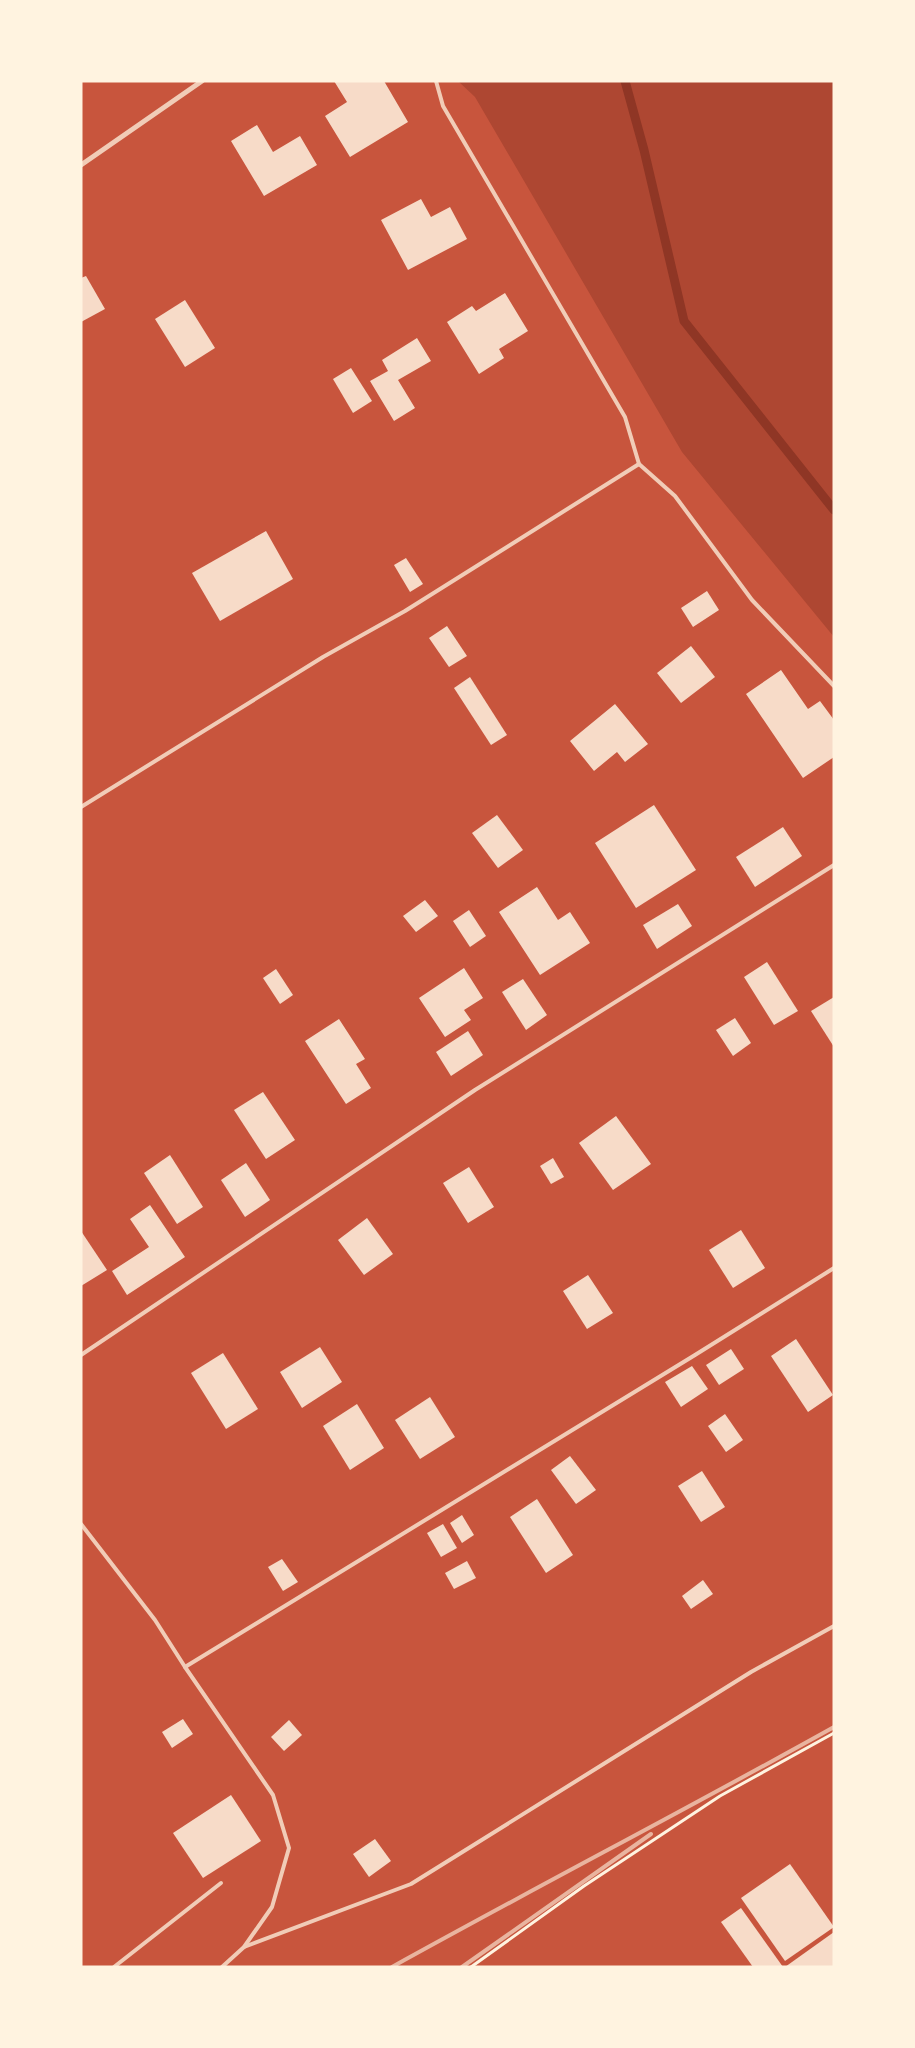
<svg xmlns="http://www.w3.org/2000/svg" width="915" height="2048" viewBox="0 0 915 2048" font-family="Mulish,sans-serif">
  <style>
    .green { fill: #ae4732 }
    .lines { fill: none; stroke-linecap: round; stroke-linejoin: round }
    .stream { stroke: #8f3625; stroke-width: 9 }
    .building { fill: #f7dbc8 }
    .path { stroke: #fff3e0; stroke-width: 3 }
    .service { stroke: #f1ccb7; stroke-width: 4 }
    .minor { stroke: #f1ccb7; stroke-width: 5 }
    .rail { stroke: #e9b49f; stroke-width: 4 }
  </style>
  <rect width="100%" height="100%" fill="#c8553d"/>
  <path class="green" d="M458 81H834V637L682 452 475 97Z"/>
  <g class="lines">
    <path class="stream" d="M625 81 644 150 684 321 834 510"/>
  </g>
  <g class="building">
    <path d="M334 81H384L408 122 350 157 325 116 347 102Z"/>
    <path d="M257 125 273 152 300 136 317 165 264 196 231 141Z"/>
    <path d="M421 199 431 217 450 207 467 239 408 270 381 220Z"/>
    <path d="M86 276 105 309 81 322V278Z"/>
    <path d="M505 293 528 331 499 349 504 358 479 374 447 322 472 306 476 311Z"/>
    <path d="M185 300 215 348 185 367 155 319Z"/>
    <path d="M417 338 431 361 398 380 415 408 394 421 370 381 388 371 382 360Z"/>
    <path d="M351 368 372 401 353 413 333 379Z"/>
    <path d="M266 531 293 579 220 621 192 573Z"/>
    <path d="M406 558 423 584 410 592 394 565Z"/>
    <path d="M707 591 719 610 693 627 681 608Z"/>
    <path d="M447 626 467 656 449 667 429 638Z"/>
    <path d="M691 646 715 677 681 703 657 673Z"/>
    <path d="M781 670 808 709 820 701 834 720V757L803 778 746 694Z"/>
    <path d="M470 677 507 735 491 745 454 688Z"/>
    <path d="M615 704 648 744 625 762 617 752 594 771 570 741Z"/>
    <path d="M654 805 696 870 636 908 595 843Z"/>
    <path d="M497 815 523 850 498 868 472 833Z"/>
    <path d="M783 827 802 856 755 887 736 857Z"/>
    <path d="M537 887 558 920 570 912 590 943 540 975 499 912Z"/>
    <path d="M425 900 438 916 416 932 403 916Z"/>
    <path d="M678 904 692 926 657 949 643 925Z"/>
    <path d="M469 910 486 936 470 947 453 921Z"/>
    <path d="M767 962 798 1011 774 1025 744 977Z"/>
    <path d="M464 968 483 998 464 1010 471 1020 445 1037 419 998Z"/>
    <path d="M276 969 293 995 280 1004 263 978Z"/>
    <path d="M523 979 547 1015 526 1030 502 992Z"/>
    <path d="M834 997V1047L811 1011Z"/>
    <path d="M735 1018 751 1043 733 1056 716 1030Z"/>
    <path d="M339 1019 365 1059 356 1064 371 1088 346 1104 305 1041Z"/>
    <path d="M468 1031 483 1055 451 1076 436 1052Z"/>
    <path d="M263 1092 295 1140 266 1159 234 1110Z"/>
    <path d="M616 1116 651 1164 613 1190 579 1143Z"/>
    <path d="M170 1155 203 1207 177 1224 144 1173Z"/>
    <path d="M553 1158 564 1177 551 1184 540 1166Z"/>
    <path d="M246 1163 270 1200 245 1217 221 1180Z"/>
    <path d="M469 1167 494 1207 468 1223 443 1183Z"/>
    <path d="M150 1205 185 1257 127 1295 112 1271 149 1247 130 1219Z"/>
    <path d="M367 1218 393 1254 364 1275 338 1240Z"/>
    <path d="M741 1230 765 1268 733 1288 709 1250Z"/>
    <path d="M81 1231 107 1270 81 1286Z"/>
    <path d="M588 1275 613 1313 587 1329 563 1291Z"/>
    <path d="M796 1339 833 1395 808 1412 771 1356Z"/>
    <path d="M320 1347 342 1382 302 1408 280 1372Z"/>
    <path d="M731 1349 744 1369 719 1385 706 1365Z"/>
    <path d="M223 1353 258 1409 226 1429 191 1373Z"/>
    <path d="M692 1366 708 1389 681 1407 665 1382Z"/>
    <path d="M430 1397 455 1437 420 1459 395 1420Z"/>
    <path d="M357 1404 384 1448 350 1470 323 1426Z"/>
    <path d="M725 1414 743 1440 726 1452 708 1426Z"/>
    <path d="M570 1456 596 1490 576 1504 551 1470Z"/>
    <path d="M702 1471 725 1507 701 1522 678 1486Z"/>
    <path d="M537 1499 573 1555 546 1573 510 1517Z"/>
    <path d="M462 1515 474 1535 462 1543 450 1523Z"/>
    <path d="M443 1524 457 1548 441 1557 427 1533Z"/>
    <path d="M282 1559 298 1582 283 1591 268 1567Z"/>
    <path d="M467 1561 476 1578 454 1589 445 1573Z"/>
    <path d="M703 1580 713 1594 691 1609 682 1596Z"/>
    <path d="M183 1719 193 1734 172 1748 162 1732Z"/>
    <path d="M289 1720 302 1735 284 1751 271 1737Z"/>
    <path d="M231 1795 261 1841 203 1878 173 1833Z"/>
    <path d="M375 1839 391 1861 369 1877 353 1854Z"/>
    <path d="M790 1864 834 1927 785 1961 741 1898Z"/>
    <path d="M741 1908 783 1967H753L721 1922Z"/>
    <path d="M834 1932V1967H785Z"/>
  </g>
  <g class="lines">
    <path class="path" d="M471 1967 584 1886 720 1796 834 1733"/>
    <g class="service">
      <path d="M436 81 443 106 625 417 639 464"/>
      <path d="M81 807 323 657 405 611 639 464 675 496 752 600 834 686"/>
      <path d="M81 1355 475 1090 834 865"/>
      <path d="M81 1524 155 1620 185 1667 273 1795 289 1848 272 1907 244 1947 222 1967"/>
      <path d="M185 1667 695 1355 834 1268"/>
      <path d="M244 1947 411 1884 751 1672 834 1626"/>
      <path d="M114 1967 221 1883"/>
    </g>
    <path class="minor" d="M81 165 202 81"/>
    <g class="rail">
      <path d="M392 1967C538 1886 687 1809 834 1727"/>
      <path d="M462 1967 651 1834"/>
    </g>
  </g>
  <rect width="915" height="2048" fill="none" stroke="#fff3e0" stroke-width="165"/>
</svg>
